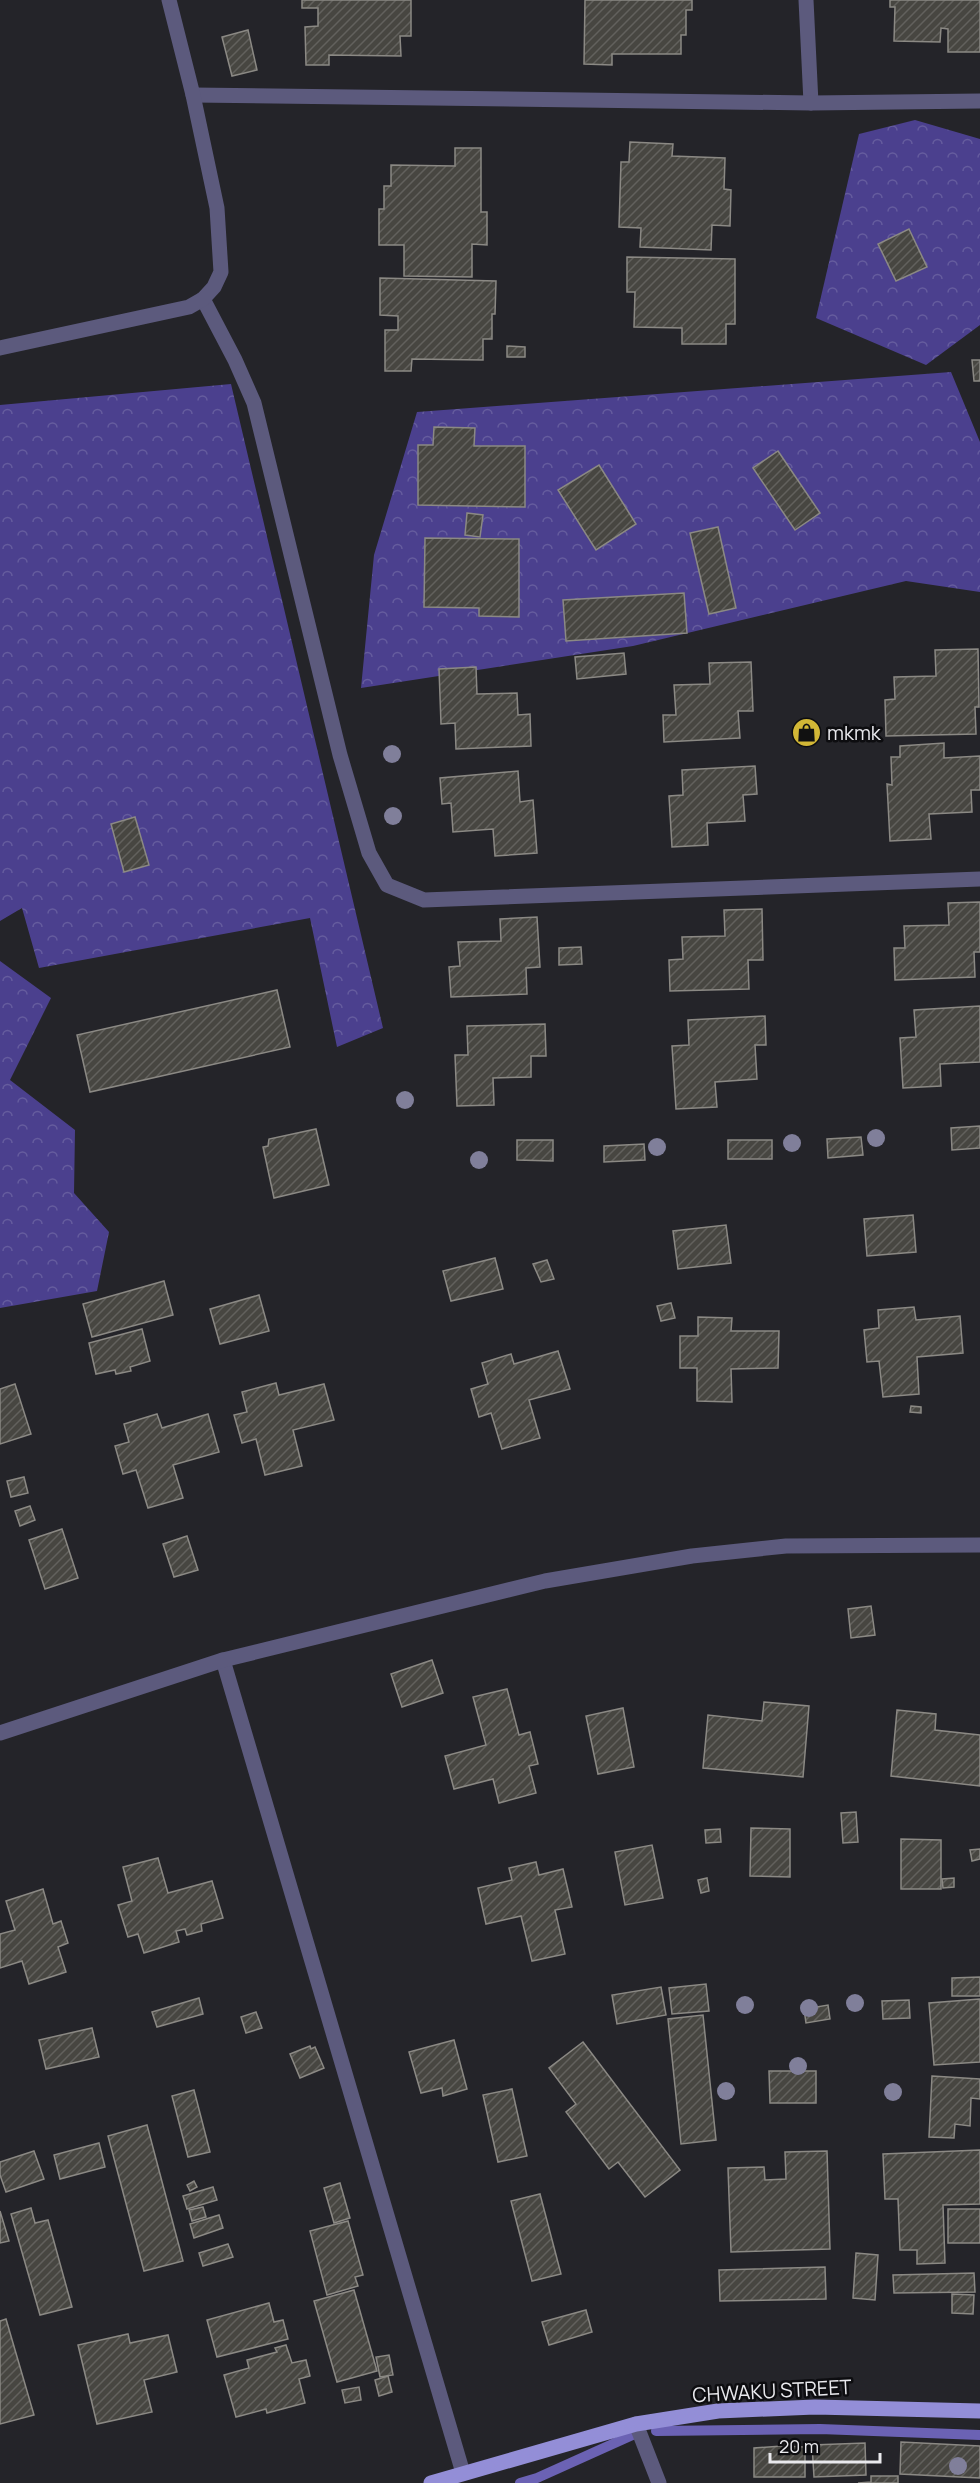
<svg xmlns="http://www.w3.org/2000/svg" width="980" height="2483" viewBox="0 0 980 2483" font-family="Manrope,sans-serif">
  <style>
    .forest { fill: url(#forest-crowns) }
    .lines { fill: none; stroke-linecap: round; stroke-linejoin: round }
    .stream { stroke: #6b62b4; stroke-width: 10 }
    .building { fill: url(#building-hatch); stroke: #8b8984; stroke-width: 1.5 }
    .minor { stroke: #5c5a7d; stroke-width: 15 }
    .major { stroke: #938ed7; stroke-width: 15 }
    .tree { fill: #807f9a }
    .labels { text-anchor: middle; stroke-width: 5; stroke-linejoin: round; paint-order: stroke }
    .poi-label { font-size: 20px; fill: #e9e9ed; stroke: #0d0d10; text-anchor: start }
    .street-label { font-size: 20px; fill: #e9e9ed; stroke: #0d0d10 }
  </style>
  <defs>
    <pattern id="forest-crowns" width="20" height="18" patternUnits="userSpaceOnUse" patternTransform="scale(1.5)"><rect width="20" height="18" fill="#4b408e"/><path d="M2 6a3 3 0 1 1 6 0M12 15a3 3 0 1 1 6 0" fill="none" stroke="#655c9e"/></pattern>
    <pattern id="building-hatch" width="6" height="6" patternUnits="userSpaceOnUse" patternTransform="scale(1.5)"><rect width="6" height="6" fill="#474641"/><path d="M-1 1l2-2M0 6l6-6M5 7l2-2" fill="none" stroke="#62615d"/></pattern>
  </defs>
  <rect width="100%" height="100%" fill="#242429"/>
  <g class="forest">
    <path d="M915 120 980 139V325L926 365 816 318 859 134Z"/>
    <path d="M951 372 980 442V592L906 581 633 646 361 688 374 555 417 412Z"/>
    <path d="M231 384 383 1028 337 1047 310 918 39 968 22 908 0 921V405Z"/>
    <path d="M0 961 51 998 10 1080 75 1130 74 1193 109 1232 97 1291 0 1308Z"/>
  </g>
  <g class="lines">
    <g class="stream">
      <path d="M656 2431 820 2429 980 2435"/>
      <path d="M520 2483 537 2478 637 2433"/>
    </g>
  </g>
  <g class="building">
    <path d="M302 0H411V36H400L401 56 329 55V65H306L305 27 318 26V8H302Z"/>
    <path d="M585 0H692V10H686V35H681V54H612V65L584 64Z"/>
    <path d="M890 0H980V52H948V29L941 28 940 42 894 41 895 7H890Z"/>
    <path d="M248 30 257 70 232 76 222 37Z"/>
    <path d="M630 142 673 144 672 156 725 158 724 189 731 190 730 226 712 225 711 250 640 247 641 228 619 227 621 162H629Z"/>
    <path d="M455 148H481V212H487V245L472 244V277L404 276V245H379V209H384V186H391V165L455 166Z"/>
    <path d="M909 229 927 267 896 281 878 244Z"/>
    <path d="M627 257 735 259V324H726V344H682V328L634 327 635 292H627Z"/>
    <path d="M380 278 496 281 495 314H492V339H483V360L412 359 411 371H385V330H398V316L380 315Z"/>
    <path d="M507 346 525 347V357H507Z"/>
    <path d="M972 360H980V381H974Z"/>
    <path d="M434 427 475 428 474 446H525V507L418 505V445H433Z"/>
    <path d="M778 451 820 513 795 530 753 468Z"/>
    <path d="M599 465 636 524 596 550 558 490Z"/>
    <path d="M467 513 483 515 480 537 465 535Z"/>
    <path d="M718 527 736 608 709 614 690 533Z"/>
    <path d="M425 538 519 539V617L479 616V608L424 607Z"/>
    <path d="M684 593 687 633 566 641 563 600Z"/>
    <path d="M978 649 979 707H975L976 734 886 736 885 700 895 699 894 677 936 676 935 650Z"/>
    <path d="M624 653 626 674 577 679 575 657Z"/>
    <path d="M751 662 753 711H738L740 738 664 742 663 715H676L674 685 710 684 709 663Z"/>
    <path d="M476 667 477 694 517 693 518 715 530 714 531 746 456 749 455 723 441 724 439 669Z"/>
    <path d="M944 743V758L980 756V790H971L972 812 929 814 931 839 890 841 887 784 892 785 891 757H900V746Z"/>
    <path d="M755 766 757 794 743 795 745 821 707 823 708 845 672 847 669 796 683 795 682 770Z"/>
    <path d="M518 771 520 802 533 800 537 853 495 856 493 829 453 832 451 803 442 804 440 778Z"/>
    <path d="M135 817 149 865 124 872 111 824Z"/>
    <path d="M980 902V952H974L975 977 895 980 894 948H905L904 926 949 925 948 903Z"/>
    <path d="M762 909 763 960H748L749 989 670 991 669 960 683 959 682 937 725 936 724 910Z"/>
    <path d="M537 917 540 967 526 968 527 994 451 997 449 967 460 966 458 942 501 941 500 919Z"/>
    <path d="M581 947 582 964 559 965V948Z"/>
    <path d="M277 990 290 1047 90 1092 77 1035Z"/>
    <path d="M980 1006V1062L940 1064 941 1086 903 1088 900 1038 916 1037 914 1010Z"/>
    <path d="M765 1016 766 1045H755L757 1079 715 1082 717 1107 676 1109 672 1046 689 1045 688 1020Z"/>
    <path d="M545 1024 546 1056H531V1077L493 1078 494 1105 457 1106 455 1055H468L467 1026Z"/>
    <path d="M980 1126V1148L952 1150 951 1128Z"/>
    <path d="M316 1129 329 1185 274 1198 263 1147 268 1146 269 1139Z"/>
    <path d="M861 1137 863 1155 828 1158 827 1139Z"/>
    <path d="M517 1140H553V1161L517 1160Z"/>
    <rect x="728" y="1140" width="44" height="19"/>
    <path d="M644 1144 645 1160 604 1162V1146Z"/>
    <path d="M913 1215 916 1252 867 1256 864 1219Z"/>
    <path d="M726 1225 731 1263 678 1269 673 1231Z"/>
    <path d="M495 1258 503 1289 451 1301 443 1271Z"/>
    <path d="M547 1260 554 1279 541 1282 533 1264Z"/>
    <path d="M164 1281 173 1315 92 1337 83 1304Z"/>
    <path d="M259 1295 269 1331 220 1344 210 1309Z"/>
    <path d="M671 1303 675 1318 661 1321 657 1306Z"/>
    <path d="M914 1307 916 1320 960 1316 963 1353 917 1357 919 1394 883 1397 879 1361 867 1362 864 1330 879 1328 878 1310Z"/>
    <path d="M698 1317 732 1318 731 1331H779L778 1368 731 1369 732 1402 697 1401V1368H680V1336H698Z"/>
    <path d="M142 1329 150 1361 130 1367 131 1371 116 1374 115 1370 96 1374 89 1343Z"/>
    <path d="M558 1351 570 1389 529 1400 540 1438 502 1449 491 1413 479 1417 471 1389 488 1384 482 1363 511 1354 514 1364Z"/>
    <path d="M276 1383 279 1395 324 1384 334 1420 293 1430 302 1466 265 1475 256 1439 242 1443 234 1415 247 1412 242 1392Z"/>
    <path d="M15 1384 31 1434 0 1444V1389Z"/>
    <path d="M911 1406 921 1407V1413L910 1412Z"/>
    <path d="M157 1414 162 1428 208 1414 219 1452 173 1465 183 1498 148 1508 136 1470 123 1474 115 1446 129 1442 124 1424Z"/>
    <path d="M24 1477 28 1493 11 1497 7 1481Z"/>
    <path d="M30 1506 35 1520 20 1526 15 1511Z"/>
    <path d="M62 1529 78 1578 45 1589 29 1540Z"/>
    <path d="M187 1536 198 1570 174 1577 163 1544Z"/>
    <path d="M871 1606 875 1635 851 1638 848 1609Z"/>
    <path d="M432 1660 443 1693 402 1707 391 1674Z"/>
    <path d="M507 1689 519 1735 530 1732 538 1764 529 1766 536 1793 499 1803 493 1779 454 1789 445 1756 486 1745 473 1697Z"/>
    <path d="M764 1702 809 1706 803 1777 703 1768 708 1715 762 1721Z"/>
    <path d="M623 1708 634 1767 598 1774 586 1716Z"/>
    <path d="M897 1710 936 1714 935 1730 980 1735V1786L891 1776Z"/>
    <path d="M856 1812 858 1842 843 1843 841 1813Z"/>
    <path d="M751 1828 790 1829V1877L750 1876Z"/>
    <path d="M720 1829 721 1842 706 1843 705 1830Z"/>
    <path d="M901 1839 941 1840V1889H901Z"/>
    <path d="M652 1845 663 1898 625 1905 615 1852Z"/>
    <path d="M980 1849V1859L972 1861 970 1850Z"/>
    <path d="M158 1858 168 1893 212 1881 223 1918 201 1924 202 1931 187 1935 185 1929 176 1931 179 1942 144 1953 138 1934 128 1937 118 1905 132 1901 123 1867Z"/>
    <path d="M536 1862 539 1875 563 1869 572 1907 555 1910 565 1954 532 1961 521 1916 486 1924 478 1888 512 1880 509 1868Z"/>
    <path d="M707 1878 709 1891 701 1893 698 1880Z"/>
    <path d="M954 1878V1887L943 1888 942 1879Z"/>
    <path d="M43 1889 53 1924 61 1921 68 1943 58 1947 66 1972 29 1984 22 1961 0 1968V1934L15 1930 6 1901Z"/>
    <path d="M980 1977V1996H952V1978Z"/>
    <path d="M706 1984 709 2011 672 2014 669 1988Z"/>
    <path d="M661 1987 666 2015 617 2024 612 1995Z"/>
    <path d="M199 1998 203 2014 157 2027 152 2012Z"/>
    <path d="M980 1999V2062L934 2065 929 2003Z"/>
    <path d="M909 2000 910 2018 883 2019 882 2001Z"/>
    <path d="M828 2005 830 2019 806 2023 804 2009Z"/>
    <path d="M256 2012 262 2028 246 2033 241 2017Z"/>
    <path d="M703 2015 716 2140 681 2144 668 2019Z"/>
    <path d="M92 2028 99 2057 46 2069 39 2040Z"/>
    <path d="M454 2040 467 2089 443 2096 442 2088 421 2093 409 2052Z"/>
    <path d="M583 2042 680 2170 645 2197 618 2162 609 2169 566 2112 576 2104 549 2068Z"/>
    <path d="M310 2046 311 2049 315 2047 324 2068 300 2078 290 2054Z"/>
    <path d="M769 2071H816V2103H770Z"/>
    <path d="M932 2076 980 2079V2099L971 2098 970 2126 955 2124 954 2138 929 2137Z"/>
    <path d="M512 2089 527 2156 498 2162 483 2095Z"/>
    <path d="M194 2090 210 2152 188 2157 172 2096Z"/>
    <path d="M147 2125 183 2261 144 2271 108 2136Z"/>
    <path d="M99 2143 105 2167 60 2179 54 2155Z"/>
    <path d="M980 2150V2204L943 2205 945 2263 917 2264V2250H900L898 2199H885L883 2154Z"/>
    <path d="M34 2151 44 2179 6 2192 0 2175V2162Z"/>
    <path d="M827 2151 830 2249 731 2252 728 2168 764 2167 765 2180 786 2179 785 2152Z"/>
    <path d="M194 2181 197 2187 190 2191 187 2185Z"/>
    <path d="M340 2183 350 2218 334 2223 324 2188Z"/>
    <path d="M213 2187 217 2200 187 2209 183 2196Z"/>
    <path d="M540 2194 561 2274 532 2281 511 2201Z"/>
    <path d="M203 2207 206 2217 192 2221 189 2210Z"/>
    <path d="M31 2208 35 2223 48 2220 72 2307 40 2315 11 2214Z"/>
    <rect x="948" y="2209" width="32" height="34"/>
    <path d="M0 2211 9 2241 0 2243Z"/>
    <path d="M219 2215 223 2228 194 2238 190 2224Z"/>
    <path d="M348 2221 363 2275 355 2277 358 2286 327 2295 310 2231Z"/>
    <path d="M228 2244 233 2257 203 2266 199 2253Z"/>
    <path d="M856 2253 878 2255 875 2300 853 2298Z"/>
    <path d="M825 2267 826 2299 720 2301 719 2270Z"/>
    <path d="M974 2273 975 2292 894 2293 893 2275Z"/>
    <path d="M354 2290 377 2371 337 2382 314 2301Z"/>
    <path d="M952 2294 974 2295 973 2314 952 2313Z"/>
    <path d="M269 2303 274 2322 283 2320 288 2339 217 2357 207 2320Z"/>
    <path d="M586 2310 592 2332 549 2345 542 2322Z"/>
    <path d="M6 2319 34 2415 0 2424V2321Z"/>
    <path d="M128 2334 130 2343 168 2335 177 2372 144 2380 152 2412 97 2424 78 2345Z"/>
    <path d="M286 2345 292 2363 306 2360 310 2376 299 2379 305 2403 267 2413 266 2409 236 2417 224 2375 249 2368 247 2360 277 2352 275 2348Z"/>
    <path d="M389 2355 393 2375 380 2377 376 2357Z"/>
    <path d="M388 2376 392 2392 379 2396 375 2380Z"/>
    <path d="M359 2387 361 2400 345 2403 342 2390Z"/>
    <path d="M901 2442 980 2446V2478L900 2474Z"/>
    <path d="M865 2443 866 2475 814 2477 812 2445Z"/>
    <path d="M782 2446 805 2447V2477H754V2448Z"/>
    <path d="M871 2476H898V2483H858L871 2482Z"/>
  </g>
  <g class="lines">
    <g class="minor">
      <path d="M806 0 811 103"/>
      <path d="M193 95 811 103 980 101"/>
      <path d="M203 299 235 360 254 403 340 755 369 853 387 885 424 900 980 879"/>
      <path d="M0 348 189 307 203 299 214 287 221 272 217 208 193 95 169 0"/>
      <path d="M223 1660 463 2473"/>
      <path d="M0 1733 223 1660 545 1581 692 1556 786 1546 980 1545"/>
      <path d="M636 2424 659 2483"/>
    </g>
    <path class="major" d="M431 2483 636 2424 718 2411 815 2407 980 2411"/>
  </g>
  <g class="tree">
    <circle cx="392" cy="754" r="9"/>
    <circle cx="393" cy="816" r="9"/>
    <circle cx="405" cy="1100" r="9"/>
    <circle cx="876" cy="1138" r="9"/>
    <circle cx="792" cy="1143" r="9"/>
    <circle cx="657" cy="1147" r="9"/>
    <circle cx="479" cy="1160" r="9"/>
    <circle cx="855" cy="2003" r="9"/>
    <circle cx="745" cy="2005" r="9"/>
    <circle cx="809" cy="2008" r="9"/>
    <circle cx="798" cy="2066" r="9"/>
    <circle cx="726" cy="2091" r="9"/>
    <circle cx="893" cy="2092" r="9"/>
    <circle cx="958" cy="2466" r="9"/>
  </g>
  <defs>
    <symbol id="shop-disc" viewBox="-11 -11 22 22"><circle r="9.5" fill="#d2b736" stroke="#0d0d10"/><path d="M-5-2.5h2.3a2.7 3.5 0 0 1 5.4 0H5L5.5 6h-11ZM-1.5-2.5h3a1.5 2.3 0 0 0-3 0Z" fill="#111"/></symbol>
  </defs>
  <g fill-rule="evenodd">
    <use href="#shop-disc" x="790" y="716" width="33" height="33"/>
  </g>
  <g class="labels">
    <g class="poi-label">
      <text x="827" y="740">mkmk</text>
    </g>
    <g class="street-label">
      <text transform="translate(772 2391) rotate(-3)" y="7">CHWAKU STREET</text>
    </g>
  </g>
  <path d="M770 2453v9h110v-9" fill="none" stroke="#e9e9ed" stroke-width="3"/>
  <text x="779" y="2453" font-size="18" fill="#e9e9ed" stroke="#0d0d10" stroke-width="4.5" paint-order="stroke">20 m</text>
</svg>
